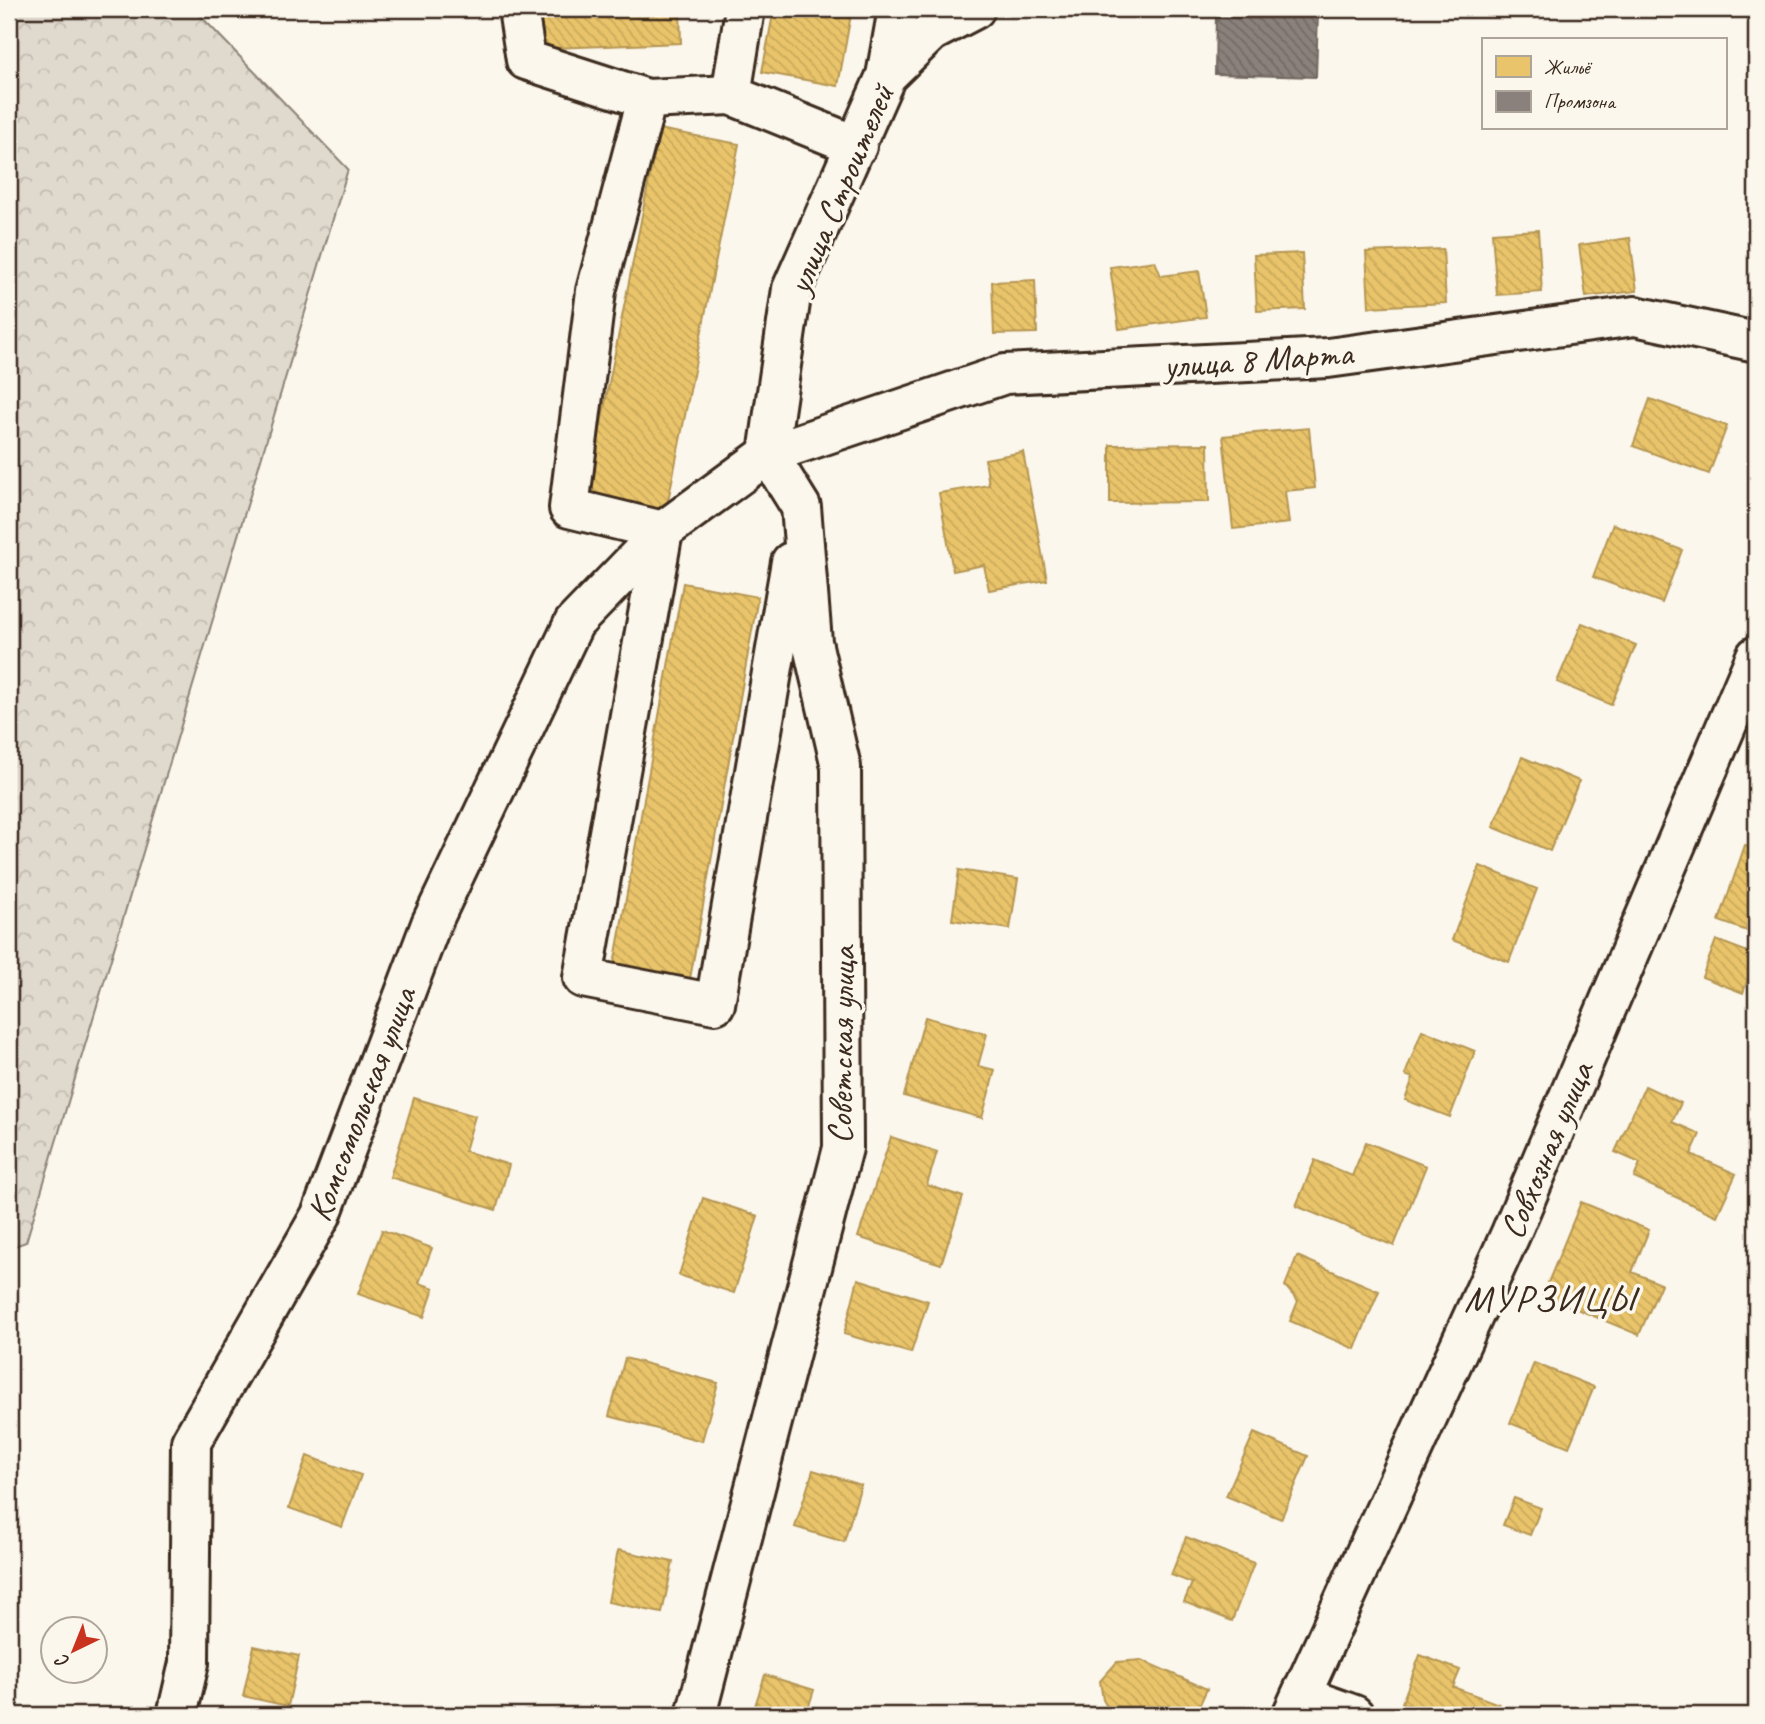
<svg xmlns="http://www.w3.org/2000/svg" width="1765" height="1724" viewBox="0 0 1765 1724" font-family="Caveat,sans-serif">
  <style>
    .forest { fill: url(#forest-crowns); stroke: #8d8276; stroke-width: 2 }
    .homes { fill: url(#homes-back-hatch); stroke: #b59653; stroke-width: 2 }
    .industry { fill: url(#industry-back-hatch); stroke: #726760; stroke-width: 2 }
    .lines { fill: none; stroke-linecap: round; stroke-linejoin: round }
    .minor-casing { stroke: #3b2a1e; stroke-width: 44 }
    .minor { stroke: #fbf7ec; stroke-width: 38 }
    .labels { text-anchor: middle; stroke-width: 7; stroke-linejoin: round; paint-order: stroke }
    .street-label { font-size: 35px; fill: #3b2a1e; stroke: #fbf7ec }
    .quarter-label { font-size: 38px; letter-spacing: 2px; fill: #3b2a1e; stroke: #fbf7ec }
  </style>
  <defs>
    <pattern id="forest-crowns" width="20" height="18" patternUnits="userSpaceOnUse" patternTransform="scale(1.75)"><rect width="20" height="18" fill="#dfd9ce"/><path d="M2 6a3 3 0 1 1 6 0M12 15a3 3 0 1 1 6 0" fill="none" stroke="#c0bab0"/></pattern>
    <pattern id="homes-back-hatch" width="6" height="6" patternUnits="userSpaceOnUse" patternTransform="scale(1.75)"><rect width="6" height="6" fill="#e9c46a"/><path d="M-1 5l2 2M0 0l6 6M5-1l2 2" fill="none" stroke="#c9a95b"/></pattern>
    <pattern id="industry-back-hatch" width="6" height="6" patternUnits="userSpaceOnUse" patternTransform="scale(1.75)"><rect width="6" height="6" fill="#8a817c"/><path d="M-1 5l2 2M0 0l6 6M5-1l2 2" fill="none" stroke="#726a65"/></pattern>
  </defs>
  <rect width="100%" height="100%" fill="#fbf7ec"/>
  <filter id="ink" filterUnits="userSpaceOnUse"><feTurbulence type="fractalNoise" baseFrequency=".0143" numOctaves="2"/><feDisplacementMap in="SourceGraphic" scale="14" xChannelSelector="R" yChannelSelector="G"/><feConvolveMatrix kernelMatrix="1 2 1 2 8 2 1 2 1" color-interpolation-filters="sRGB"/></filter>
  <g filter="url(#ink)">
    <path class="forest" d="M9 9H194L348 169 26 1242 9 1248Z"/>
    <g class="homes">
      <path d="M529 9H680L681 43 528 49Z"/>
      <path d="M774 9H852L838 86 762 72Z"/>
      <path d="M659 129 739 144 666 511 587 495Z"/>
      <path d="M1538 230 1542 292 1497 295 1492 233Z"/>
      <path d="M1630 238 1637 291 1586 297 1579 245Z"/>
      <path d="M1443 249 1446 303 1369 307 1366 252Z"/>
      <path d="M1302 253 1305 309 1257 311 1254 255Z"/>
      <path d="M1155 261 1161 276 1199 271 1206 317 1119 329 1110 267Z"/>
      <path d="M1035 280 1037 333 994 334 992 282Z"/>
      <path d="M1650 399 1727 426 1709 474 1633 446Z"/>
      <path d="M1309 428 1315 488 1285 491 1289 523 1233 529 1223 436Z"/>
      <path d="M1208 444 1209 502 1110 503V445Z"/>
      <path d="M1023 452 1047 580 989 590 984 565 953 571 939 493 989 485 985 459Z"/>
      <path d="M1613 524 1682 550 1662 603 1593 577Z"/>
      <path d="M683 583 758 597 690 979 614 965Z"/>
      <path d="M1582 623 1636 645 1611 705 1557 682Z"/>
      <path d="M1522 757 1579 781 1550 851 1493 827Z"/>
      <path d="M1745 845 1756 849V934L1719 921Z"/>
      <path d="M1480 866 1537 889 1509 962 1452 940Z"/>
      <path d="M959 870 1018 879 1010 929 952 920Z"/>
      <path d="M1716 940 1756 955 1743 993 1702 977Z"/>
      <path d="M925 1017 987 1034 978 1066 995 1070 982 1118 904 1096Z"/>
      <path d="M1422 1030 1475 1051 1450 1117 1405 1100 1413 1078 1405 1075Z"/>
      <path d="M1645 1086 1681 1103 1672 1122 1700 1134 1691 1154 1736 1174 1717 1216 1634 1178 1640 1163 1615 1152Z"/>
      <path d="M414 1098 475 1116 465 1151 509 1165 496 1210 390 1177Z"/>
      <path d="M891 1137 937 1152 927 1185 963 1197 941 1264 858 1237Z"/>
      <path d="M1366 1142 1426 1166 1394 1246 1296 1206 1315 1160 1352 1176Z"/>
      <path d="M703 1198 758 1216 734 1293 679 1275Z"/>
      <path d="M1581 1202 1649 1230 1632 1272 1661 1284 1639 1335 1543 1295Z"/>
      <path d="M382 1230 432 1248 419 1283 434 1288 424 1317 358 1294Z"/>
      <path d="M1297 1256 1379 1291 1355 1349 1290 1321 1298 1301 1285 1286Z"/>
      <path d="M858 1279 928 1301 911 1353 844 1334Z"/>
      <path d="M625 1358 718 1383 702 1441 609 1416Z"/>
      <path d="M1534 1363 1594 1387 1569 1447 1510 1423Z"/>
      <path d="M1254 1433 1308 1456 1281 1519 1226 1496Z"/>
      <path d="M307 1456 361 1475 342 1527 289 1508Z"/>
      <path d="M813 1470 861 1485 844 1542 795 1527Z"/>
      <path d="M1514 1498 1541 1508 1530 1535 1503 1525Z"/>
      <path d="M1186 1537 1254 1563 1232 1621 1184 1602 1192 1583 1171 1575Z"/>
      <path d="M618 1550 673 1562 662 1613 608 1602Z"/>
      <path d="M254 1646 299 1656 288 1706 243 1696Z"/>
      <path d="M1420 1655 1460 1670 1453 1687 1499 1704 1495 1715H1433L1402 1703Z"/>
      <path d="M1141 1660 1207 1689 1195 1715H1112L1103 1700 1100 1681 1117 1662Z"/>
      <path d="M765 1675 814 1690 806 1715H752Z"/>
    </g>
    <path class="industry" d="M1216 10 1318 12 1316 77 1215 74Z"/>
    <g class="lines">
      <defs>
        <g id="minor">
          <path d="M518 9 526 60 647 99"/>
          <path d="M745 9 731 95 857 146"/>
          <path d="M886 76 898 9"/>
          <path d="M768 454 792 289 886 76 931 32 975 9"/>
          <path d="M663 531 583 978 715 1004 791 562"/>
          <path d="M663 531 569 508 596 291 647 99 731 95"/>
          <path d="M1301 1696 1354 1715"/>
          <path d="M177 1715 189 1663 191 1442 321 1215 431 924 574 623 663 531 768 454 1005 374 1328 358 1635 316 1756 342"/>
          <path d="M696 1715 843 1148 841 767 812 642 801 507 768 454"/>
          <path d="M1292 1715 1511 1233 1756 656"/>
        </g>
      </defs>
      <use href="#minor" class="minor-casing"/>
      <use href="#minor" class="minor"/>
    </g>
  </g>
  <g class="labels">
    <g class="street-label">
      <text transform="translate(840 189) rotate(-67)" y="12">улица Строителей</text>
      <text transform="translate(1258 359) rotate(-4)" y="12">улица 8 Марта</text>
      <text transform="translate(841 1045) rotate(-89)" y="12">Советская улица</text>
      <text transform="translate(361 1104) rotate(-69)" y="12">Комсомольская улица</text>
      <text transform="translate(1546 1150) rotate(-67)" y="12">Совхозная улица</text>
    </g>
    <g class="quarter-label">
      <text x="1550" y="1311">МУРЗИЦЫ</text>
    </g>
  </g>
  <rect width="1765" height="1724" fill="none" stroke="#fbf7ec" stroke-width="35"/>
  <rect x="18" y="18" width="1730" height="1689" fill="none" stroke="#3b2a1e" stroke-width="2.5" filter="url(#ink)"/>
  <rect x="1482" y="38" width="245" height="91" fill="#fbf7ec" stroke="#aea59a" stroke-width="2"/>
  <rect x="1496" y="56" width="35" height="21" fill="#e9c46a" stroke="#aea59a" stroke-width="2"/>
  <text x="1544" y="74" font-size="21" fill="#3b2a1e">Жильё</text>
  <rect x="1496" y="91" width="35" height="21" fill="#8a817c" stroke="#aea59a" stroke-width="2"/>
  <text x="1544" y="108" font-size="21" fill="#3b2a1e">Промзона</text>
  <g transform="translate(74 1650) rotate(223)"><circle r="33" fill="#fbf7ec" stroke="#aea59a" stroke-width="2"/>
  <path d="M0-5L12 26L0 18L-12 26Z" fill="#c8321e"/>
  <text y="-10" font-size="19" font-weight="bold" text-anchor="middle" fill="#3b2a1e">С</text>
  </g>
</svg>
